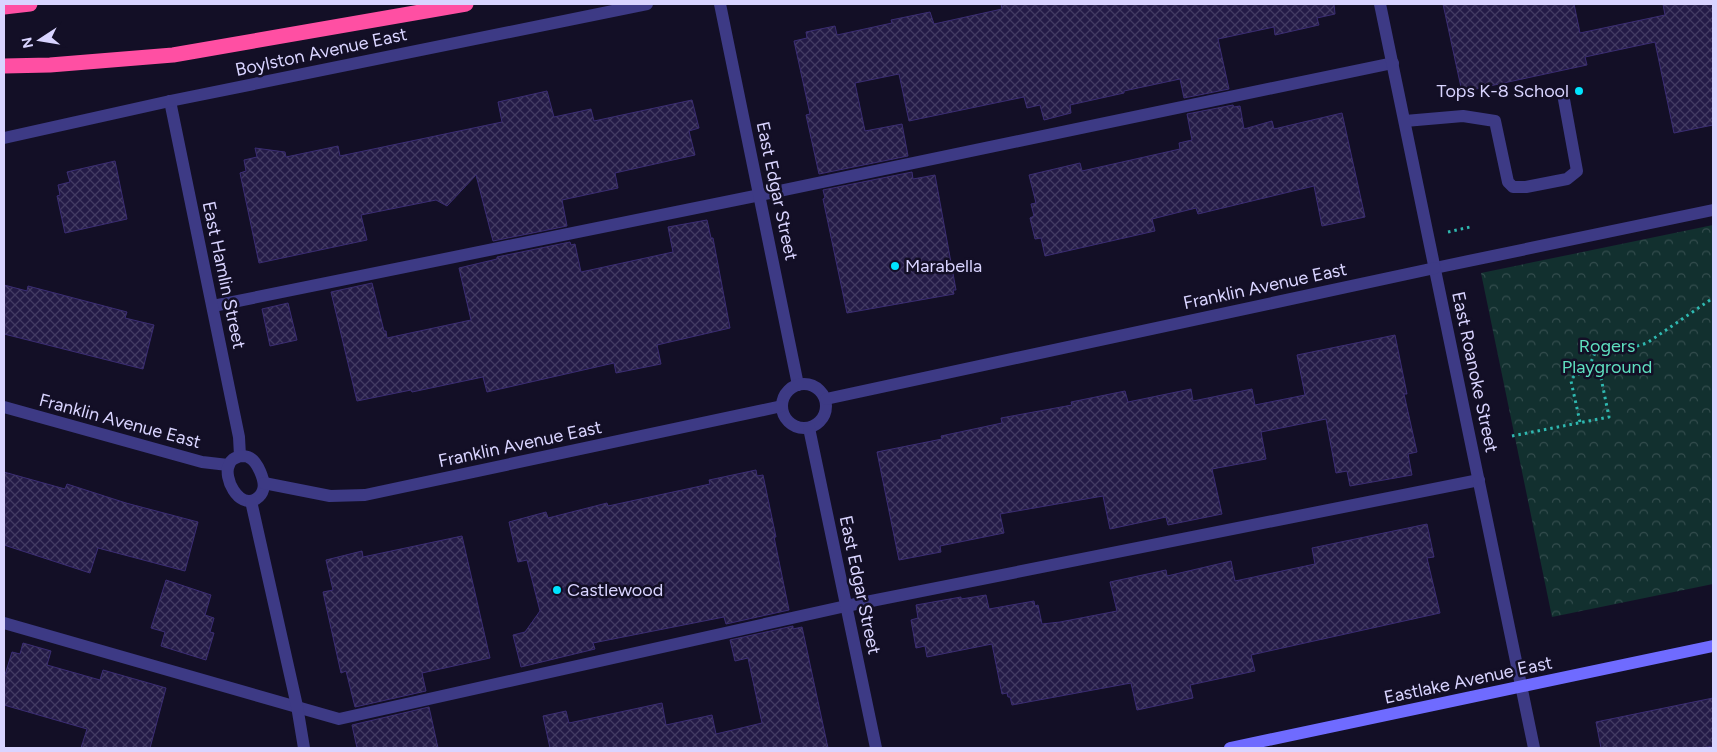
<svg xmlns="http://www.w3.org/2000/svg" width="1717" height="752" viewBox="0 0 1717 752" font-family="Figtree,sans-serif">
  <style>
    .park { fill: url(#park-crowns) }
    .building { fill: url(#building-cross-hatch); stroke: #3b2d73 }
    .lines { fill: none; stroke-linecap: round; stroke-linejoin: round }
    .path { stroke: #2fb8b0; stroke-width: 3; stroke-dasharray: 2.5 4; stroke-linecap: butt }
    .service { stroke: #3d3a85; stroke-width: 12 }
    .pedestrian { stroke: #3d3a85; stroke-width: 12 }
    .minor { stroke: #3d3a85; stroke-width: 12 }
    .secondary { stroke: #6f6bff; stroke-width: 12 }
    .motorway { stroke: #ff4fa3; stroke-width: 15 }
    .poi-dot { fill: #00e5ff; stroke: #130f26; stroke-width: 2 }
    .labels { text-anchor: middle; stroke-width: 5; stroke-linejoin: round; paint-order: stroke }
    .street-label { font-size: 18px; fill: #d9d4ff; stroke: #130f26 }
    .poi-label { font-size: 18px; fill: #d9d4ff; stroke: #130f26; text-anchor: start }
    .park-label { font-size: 18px; fill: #5fe0c0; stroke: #130f26 }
  </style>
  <defs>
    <pattern id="park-crowns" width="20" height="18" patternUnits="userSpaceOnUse" patternTransform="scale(1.25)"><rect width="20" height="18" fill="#12302f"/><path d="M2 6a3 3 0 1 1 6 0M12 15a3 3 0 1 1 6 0" fill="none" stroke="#344d4e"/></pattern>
    <pattern id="building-cross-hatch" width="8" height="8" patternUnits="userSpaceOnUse" patternTransform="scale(1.25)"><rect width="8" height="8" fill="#241b47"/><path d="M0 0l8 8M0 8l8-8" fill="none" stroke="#433b63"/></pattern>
  </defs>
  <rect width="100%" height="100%" fill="#130f26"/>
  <path class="park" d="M1713 225V584L1552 617 1481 273Z"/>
  <g class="building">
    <path d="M1001 4H1334L1335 14 1317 18 1319 25 1275 35 1274 27 1218 39 1229 89 1184 98 1180 79 1124 91V93L1070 105 1071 113 1044 120 1040 105 1027 108 1024 97 909 121 899 74 855 83 865 131 902 124 908 156 819 174 806 115 810 114 794 41 807 38 806 32 835 26 837 35 892 23 891 20 930 12 934 24 1002 9Z"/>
    <path d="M1443 4H1574L1580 33 1665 15 1663 4H1713V125L1674 133 1655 42 1585 57 1587 65 1462 92Z"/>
    <path d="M547 91 554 117 591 109 594 121 692 100 699 128 689 131 695 155 615 173 618 188 562 200 567 226 493 241 476 175 447 206 436 200 361 215 367 240 259 263 240 173 246 171 244 160 257 157 255 148 285 152 286 157 338 146 340 156 502 122 498 102Z"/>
    <path d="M1233 105 1234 107 1240 106 1244 129 1272 121 1274 129 1342 113 1365 217 1322 226 1314 186 1198 214 1196 208 1152 219 1155 231 1045 256 1041 238 1035 239 1030 218 1034 216 1031 204 1036 203 1029 175 1080 163 1082 171 1180 149 1179 143 1192 140 1187 114Z"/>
    <path d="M115 161 127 219 65 233 57 196 60 195 58 185 70 182 67 172Z"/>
    <path d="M912 172 913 179 935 175 956 290H953L954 294 847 313 823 199 825 198 823 190Z"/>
    <path d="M707 220 711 238H713L730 328 657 345 661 364 616 373 614 363 487 392 483 377 412 392 411 390 357 401 331 292 372 283 384 331H386L387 338 471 320 459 268 497 259V257L570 242 571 245 575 244 581 272 673 252 668 227Z"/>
    <path d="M4 285 27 291 28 286 127 312 125 318 154 325 143 369 4 334Z"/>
    <path d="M288 303 297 340 270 346 262 309Z"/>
    <path d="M1395 335 1407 394H1404L1417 452 1408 454 1412 475 1350 486 1347 471 1336 473 1326 419 1261 432 1266 459 1212 469 1222 514 1168 525 1166 517 1110 529 1103 496 1000 514 1004 533 940 546 941 552 899 560 877 452 942 439 941 436 1002 423 1001 418 1072 405 1071 402 1125 391 1128 402 1191 389 1193 401 1252 389 1255 405 1305 395 1297 355Z"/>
    <path d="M756 470 757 476 763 475 776 537H774L789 610 726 624 724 617 593 643 595 649 521 667 513 635 525 632 540 611 527 560 518 562 509 522 546 512 548 518 607 503 608 506 710 484 709 480Z"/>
    <path d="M4 472 65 489 67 484 126 503 198 522 185 571 98 548 90 573 4 545Z"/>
    <path d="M1427 524 1434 557 1427 558 1440 613 1251 655 1255 671 1190 685 1193 698 1137 710 1131 683 1012 705 1010 697H1008L1007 693 1002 694 992 644 927 657 925 646 916 648 911 620 918 618 916 605 961 597V599L986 595 989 609 1034 601 1035 606 1038 605 1042 624 1060 622 1117 611 1110 582 1166 570 1167 576 1231 561 1235 581 1315 564 1312 548Z"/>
    <path d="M462 536 490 658 422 673 426 691 355 707 346 671 341 673 323 592 333 590 326 560 362 551 363 557Z"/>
    <path d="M166 580 211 595 205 615 214 618 210 632 214 633 206 660 161 646 165 632 151 628Z"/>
    <path d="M793 626V629L802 627 828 748H550L543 716 566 711 569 723 662 703 666 725 712 715 716 734 762 723 748 658 735 661 730 640Z"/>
    <path d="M23 643 51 651 47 665 100 680 103 670 166 688 150 748H81L87 729 4 705V678L12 652 20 654Z"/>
    <path d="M1713 698V746L1702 748H1601L1596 722Z"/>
    <path d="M429 707 438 748H357L352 725Z"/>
  </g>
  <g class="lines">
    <g class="path">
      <path d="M1448 232 1470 227"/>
      <path d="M1580 422 1571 381 1574 376C1589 371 1589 366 1595 353L1602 349 1634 347 1647 343 1713 298"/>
      <path d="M1512 436 1609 417 1600 373 1589 367"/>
    </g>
    <g class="service">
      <path d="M1405 121 1463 116 1495 121 1508 182 1513 187H1526L1567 179 1577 171 1563 94"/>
      <path d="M213 306 760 195 1393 63"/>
      <path d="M4 623 339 719 846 606 1479 480"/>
    </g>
    <path class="pedestrian" d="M1435 268 1713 210"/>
    <g class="minor">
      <path d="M720 4 798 385"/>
      <path d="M1380 4 1534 748"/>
      <path d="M170 101 239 437 240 456"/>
      <path d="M4 138 170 101 647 4"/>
      <circle cx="804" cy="406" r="22"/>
      <path d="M826 399 1435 268"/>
      <path d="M4 407 202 462 228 465"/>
      <path d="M809 428 876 748"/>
      <path d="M240 456C243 456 246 456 248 457 257 460 266 481 263 490 262 494 259 497 256 499 238 509 223 477 229 465 231 459 235 458 240 456Z"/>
      <path d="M264 483 330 496 365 495 782 406"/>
      <path d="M251 501 297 706 304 748"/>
    </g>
    <path class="secondary" d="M1230 748 1713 646"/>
    <g class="motorway">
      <path d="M4 7 30 4"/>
      <path d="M4 66 50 65 173 55 466 4"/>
    </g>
  </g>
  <g class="poi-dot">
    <circle cx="1579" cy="91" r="5"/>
    <circle cx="895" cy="266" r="5"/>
    <circle cx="557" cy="590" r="5"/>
  </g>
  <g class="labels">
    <g class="street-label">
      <text transform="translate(321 52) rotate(-12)" y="6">Boylston Avenue East</text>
      <text transform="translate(777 191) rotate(78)" y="6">East Edgar Street</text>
      <text transform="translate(224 275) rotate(78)" y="6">East Hamlin Street</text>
      <text transform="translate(1265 286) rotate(-12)" y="6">Franklin Avenue East</text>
      <text transform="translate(1475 372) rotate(78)" y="6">East Roanoke Street</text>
      <text transform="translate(120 421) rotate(15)" y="6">Franklin Avenue East</text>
      <text transform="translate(520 444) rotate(-12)" y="6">Franklin Avenue East</text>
      <text transform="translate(860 585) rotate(78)" y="6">East Edgar Street</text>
      <text transform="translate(1468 680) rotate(-12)" y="6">Eastlake Avenue East</text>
    </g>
    <g class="poi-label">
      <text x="1569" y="97" text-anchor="end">Tops K-8 School</text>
      <text x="905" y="272">Marabella</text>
      <text x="567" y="596">Castlewood</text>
    </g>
    <g class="park-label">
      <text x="1607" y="352">Rogers<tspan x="1607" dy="21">Playground</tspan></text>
    </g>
  </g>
  <rect width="1717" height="752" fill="none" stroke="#d9d4ff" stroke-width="10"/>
  <g transform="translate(40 40) rotate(258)" stroke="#130f26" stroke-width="4" paint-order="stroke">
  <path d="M0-4L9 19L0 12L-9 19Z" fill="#d9d4ff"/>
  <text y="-8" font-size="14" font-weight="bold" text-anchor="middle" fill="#d9d4ff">N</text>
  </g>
</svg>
